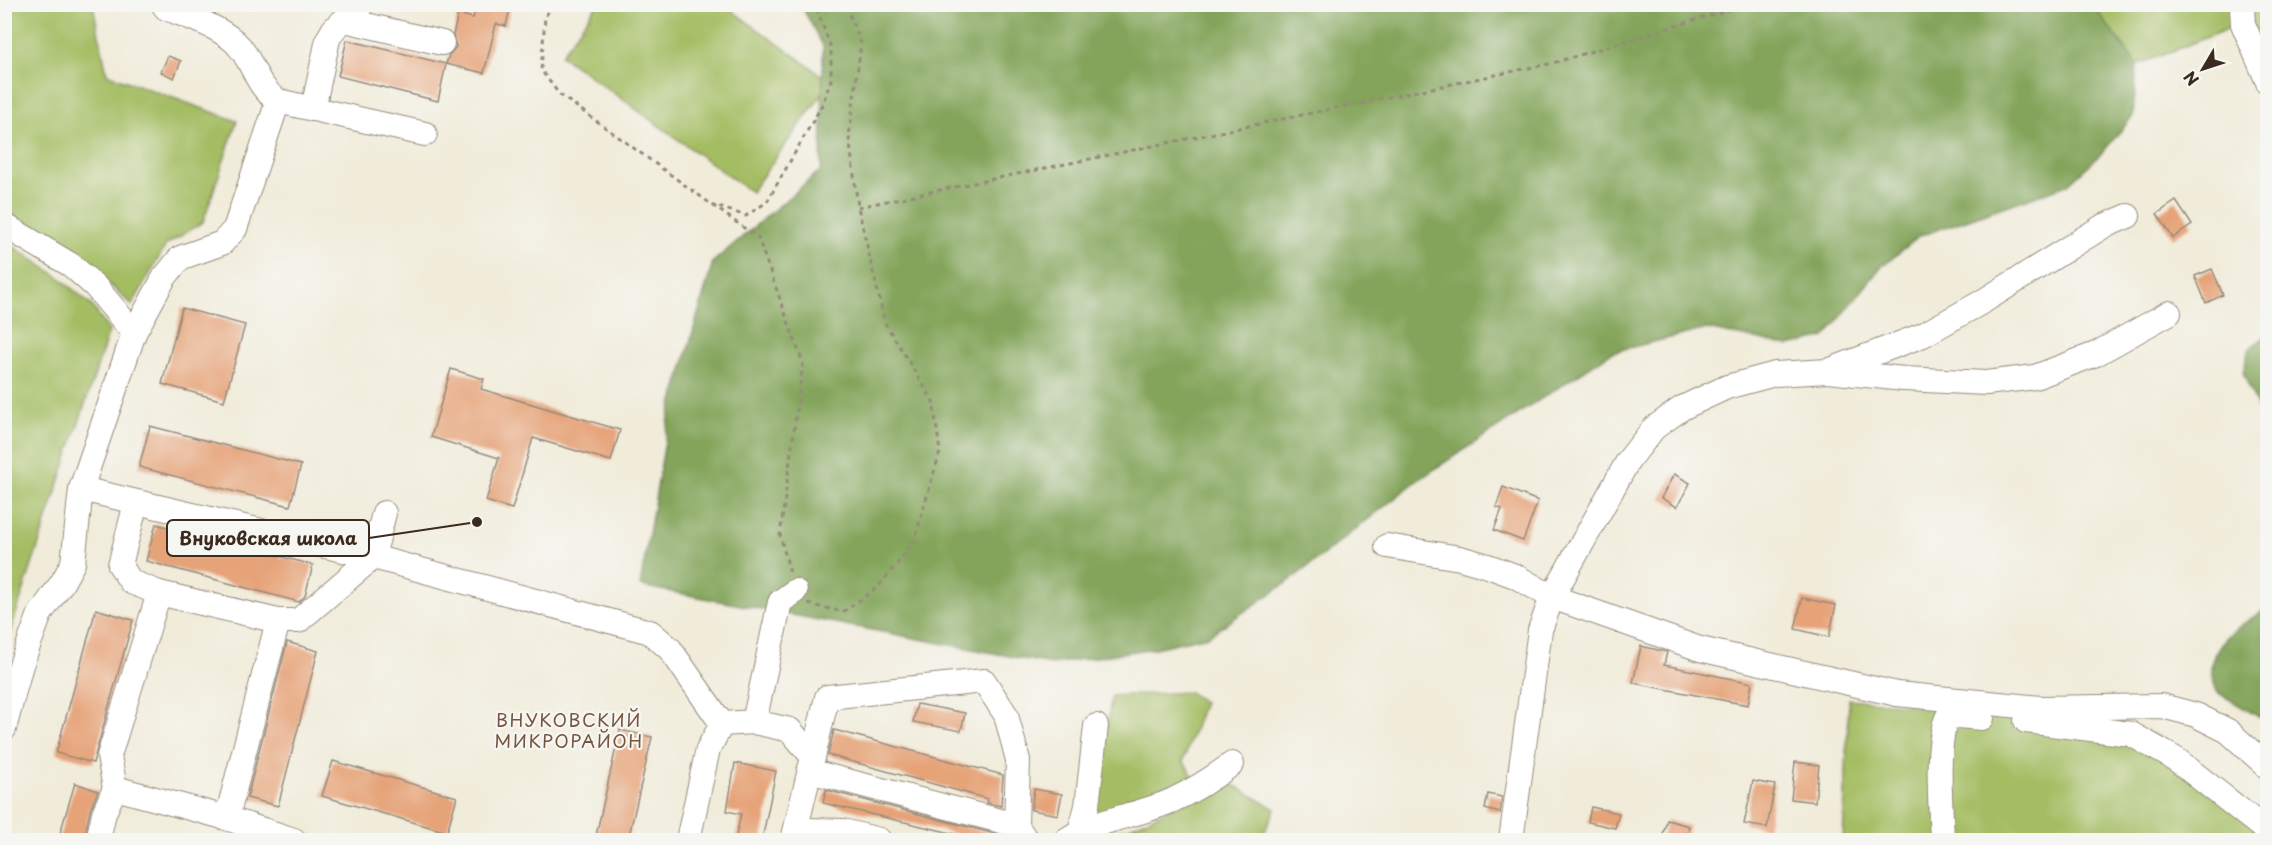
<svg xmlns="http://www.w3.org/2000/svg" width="2272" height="845" viewBox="0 0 2272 845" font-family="'Playpen Sans',sans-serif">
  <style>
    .green { fill: #a4bd64; stroke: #707441; stroke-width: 1.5 }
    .forest { fill: #83a45a; stroke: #5f673c; stroke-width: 1.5 }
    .building { fill: #e6a378 }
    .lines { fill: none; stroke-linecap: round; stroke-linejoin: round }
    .minor-casing { stroke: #968b7c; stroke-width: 26 }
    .path { stroke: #968b7c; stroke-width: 3; stroke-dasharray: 4.5 4.5; stroke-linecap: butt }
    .minor { stroke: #fff; stroke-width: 24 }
    .labels { text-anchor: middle; stroke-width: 4.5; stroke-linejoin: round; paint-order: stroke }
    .neighbourhood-label { font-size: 18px; letter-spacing: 1.5px; fill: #77543e; stroke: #f6f6f2 }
    .leader { fill: none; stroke: #3b2a1e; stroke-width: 2 }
    .callout-dot { fill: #3b2a1e; stroke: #f6f6f2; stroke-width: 2 }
    .callout { fill: #f6f6f2; stroke: #3b2a1e; stroke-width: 2 }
    .callout-label { font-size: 18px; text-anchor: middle; font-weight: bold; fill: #3b2a1e }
  </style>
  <rect width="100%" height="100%" fill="#f6f6f2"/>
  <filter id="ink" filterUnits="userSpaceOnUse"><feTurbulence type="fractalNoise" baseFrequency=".0167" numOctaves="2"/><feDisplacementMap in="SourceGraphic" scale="12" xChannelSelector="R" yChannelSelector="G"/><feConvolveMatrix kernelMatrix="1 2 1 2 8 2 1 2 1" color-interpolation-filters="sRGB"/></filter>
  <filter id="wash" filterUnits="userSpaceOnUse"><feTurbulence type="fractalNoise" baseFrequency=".008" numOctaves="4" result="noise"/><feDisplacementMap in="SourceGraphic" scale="24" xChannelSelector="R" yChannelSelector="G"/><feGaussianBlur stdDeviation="1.35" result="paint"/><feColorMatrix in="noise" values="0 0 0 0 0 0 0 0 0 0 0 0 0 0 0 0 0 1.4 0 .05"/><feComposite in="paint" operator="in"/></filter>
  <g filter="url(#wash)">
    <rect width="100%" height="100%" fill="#f1ecda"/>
    <g class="green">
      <path d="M5 5H93L107 74 237 121 203 222 166 245 132 305 66 245 5 213Z"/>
      <path d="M597 5H724L831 82 751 192 561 55Z"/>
      <path d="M2092 5H2267V111L2230 28 2137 65Z"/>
      <path d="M5 241 59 277 93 307 109 331 5 647Z"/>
      <path d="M1189 692 1204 702 1183 761 1196 780 1097 815 1092 810 1112 696Z"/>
      <path d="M1849 699 1969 711 2112 721 2163 738 2241 798 2267 840H1843Z"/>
      <path d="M1229 782 1275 809 1261 840H1088V838L1128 828Z"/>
    </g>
    <g class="forest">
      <path d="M2092 4 2137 65 2133 116 2103 152 2067 185 1920 236 1880 268 1825 337 1789 346 1707 329 1612 352 1418 480 1291 580 1208 636 1155 648 1051 664 640 586 670 412 713 262 821 170 823 46 801 5Z"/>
      <path d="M2267 335V429L2243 373 2249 349Z"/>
      <path d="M2267 608V722L2217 692C2215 685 2211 676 2211 669 2213 638 2245 624 2267 608Z"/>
    </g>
    <g id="blocks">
      <g class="building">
        <path d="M477 4H511L506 26 496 24 484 73 446 64 449 55 456 47 453 35 458 14 473 18Z"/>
        <path d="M347 40 446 64 438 101 338 76Z"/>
        <path d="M168 56 181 61 174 78 161 72Z"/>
        <path d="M2176 201 2192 225 2173 238 2157 214Z"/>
        <path d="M2212 269 2223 295 2206 303 2195 276Z"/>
        <path d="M182 308 245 325 224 401 162 384Z"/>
        <path d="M451 369 484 379 481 389 620 430 611 461 533 438 512 509 486 501 499 458 431 437Z"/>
        <path d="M150 426 301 465 290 506 139 467Z"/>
        <path d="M1674 474 1690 483 1677 507 1661 498Z"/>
        <path d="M1503 487 1538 501 1523 541 1494 530 1502 509 1496 507Z"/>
        <path d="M156 524 313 565 305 596 299 602 146 561Z"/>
        <path d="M1802 598 1836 605 1829 637 1795 629Z"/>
        <path d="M96 609 133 620 93 763 56 753Z"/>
        <path d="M287 642 318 651 278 806 247 798Z"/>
        <path d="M1641 646 1667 652 1664 665 1752 683 1748 705 1633 683Z"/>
        <path d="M917 704 965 713 961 731 913 722Z"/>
        <path d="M620 730 652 737 628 840H595Z"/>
        <path d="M834 730 1003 775 1001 806 987 803 988 799 828 755Z"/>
        <path d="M333 761 457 797 447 832 322 796Z"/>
        <path d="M1795 762 1819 765 1815 802 1791 799Z"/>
        <path d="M735 763 776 771 762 840H735L741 814 727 811Z"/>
        <path d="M1753 781 1775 785 1767 828 1744 824Z"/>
        <path d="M75 783 98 791 90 810 84 840H58Z"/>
        <path d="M1034 789 1062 794 1058 815 1031 810Z"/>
        <path d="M826 790 1007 837 1009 840H981L823 803Z"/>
        <path d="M1488 794 1502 797 1500 813 1485 809Z"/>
        <path d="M1591 807 1619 813 1615 828 1588 822Z"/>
        <path d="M1667 820 1689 826 1686 840 1662 837Z"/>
      </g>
    </g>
  </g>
  <g filter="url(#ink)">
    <use href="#blocks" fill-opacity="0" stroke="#968b7c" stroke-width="1.5"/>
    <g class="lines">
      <defs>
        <g id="minor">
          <path d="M163 4 166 8C189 17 215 25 234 41 254 59 253 84 278 101L425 134"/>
          <path d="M2245 4 2242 8 2243 24 2268 82"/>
          <path d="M345 20 442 43"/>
          <path d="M313 109 328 39 334 29 362 4"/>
          <path d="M4 225 71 265 95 286 134 333"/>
          <path d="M1833 369 1923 335 1982 302 2102 227 2128 216"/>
          <path d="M81 489 373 557 650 632 670 649 722 724"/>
          <path d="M136 503 120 565 131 582 159 593 278 621H298L373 557 384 513"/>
          <path d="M1387 546 1460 558 1488 566 1515 576 1552 597 1700 649 1897 694 2041 708 2162 706 2196 715 2228 731 2268 767"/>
          <path d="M159 593 109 756 115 788 223 817 230 806 278 621"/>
          <path d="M2026 721 2131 734 2177 760 2268 832"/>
          <path d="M754 722 790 730 813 757 793 840"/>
          <path d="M4 729 21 665 40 614 62 583 73 563 81 489 134 333 164 278 180 258 222 243 235 229 278 101"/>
          <path d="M813 757 827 697 984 681 1006 715 1018 760 1016 825 1026 840"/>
          <path d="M809 771 1016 825"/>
          <path d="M223 817 294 840"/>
          <path d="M808 830 843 831 879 840"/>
          <path d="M1080 831 1087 806 1096 726"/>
          <path d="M98 840 104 813 115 788"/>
          <path d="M688 840 708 749 722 724 754 722 780 602 795 591"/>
          <path d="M1066 840C1097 819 1137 816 1171 801 1193 791 1213 778 1232 764"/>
          <path d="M1511 840 1540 630 1552 597 1628 461 1654 428 1682 408 1727 387 1775 374 1828 371 1904 379 1986 383 2035 377 2096 354 2169 313"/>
          <path d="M1942 840C1941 809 1935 745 1947 718L1957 716 1982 718"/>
        </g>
      </defs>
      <use href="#minor" class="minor-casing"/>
      <g class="path">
        <path d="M553 4 545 17 541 70 559 94 758 238 803 363 780 535 790 573"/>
        <path d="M719 207 746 216 767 202 822 105 831 80V48L815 4"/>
        <path d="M858 207 1553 63 1748 4"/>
        <path d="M808 604 843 612 878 587 913 544 940 452 933 401 885 323 858 207 849 136 861 43 845 4"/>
      </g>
      <use href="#minor" class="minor"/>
    </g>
  </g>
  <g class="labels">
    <g class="neighbourhood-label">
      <text x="569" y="727">ВНУКОВСКИЙ<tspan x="569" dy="21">МИКРОРАЙОН</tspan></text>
    </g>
  </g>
  <path class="leader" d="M477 522L369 538"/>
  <circle class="callout-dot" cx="477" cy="522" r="6"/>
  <rect class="callout" x="167" y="520" width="202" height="36" rx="6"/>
  <g class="callout-label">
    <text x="268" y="545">Внуковская школа</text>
  </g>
  <rect width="2272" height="845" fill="none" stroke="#f6f6f2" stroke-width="24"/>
  <g transform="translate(2203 69) rotate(231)" stroke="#f6f6f2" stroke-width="4.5" paint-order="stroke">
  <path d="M0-4.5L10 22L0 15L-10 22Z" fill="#3b2a1e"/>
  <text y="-9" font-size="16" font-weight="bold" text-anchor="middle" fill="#3b2a1e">N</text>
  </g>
</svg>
